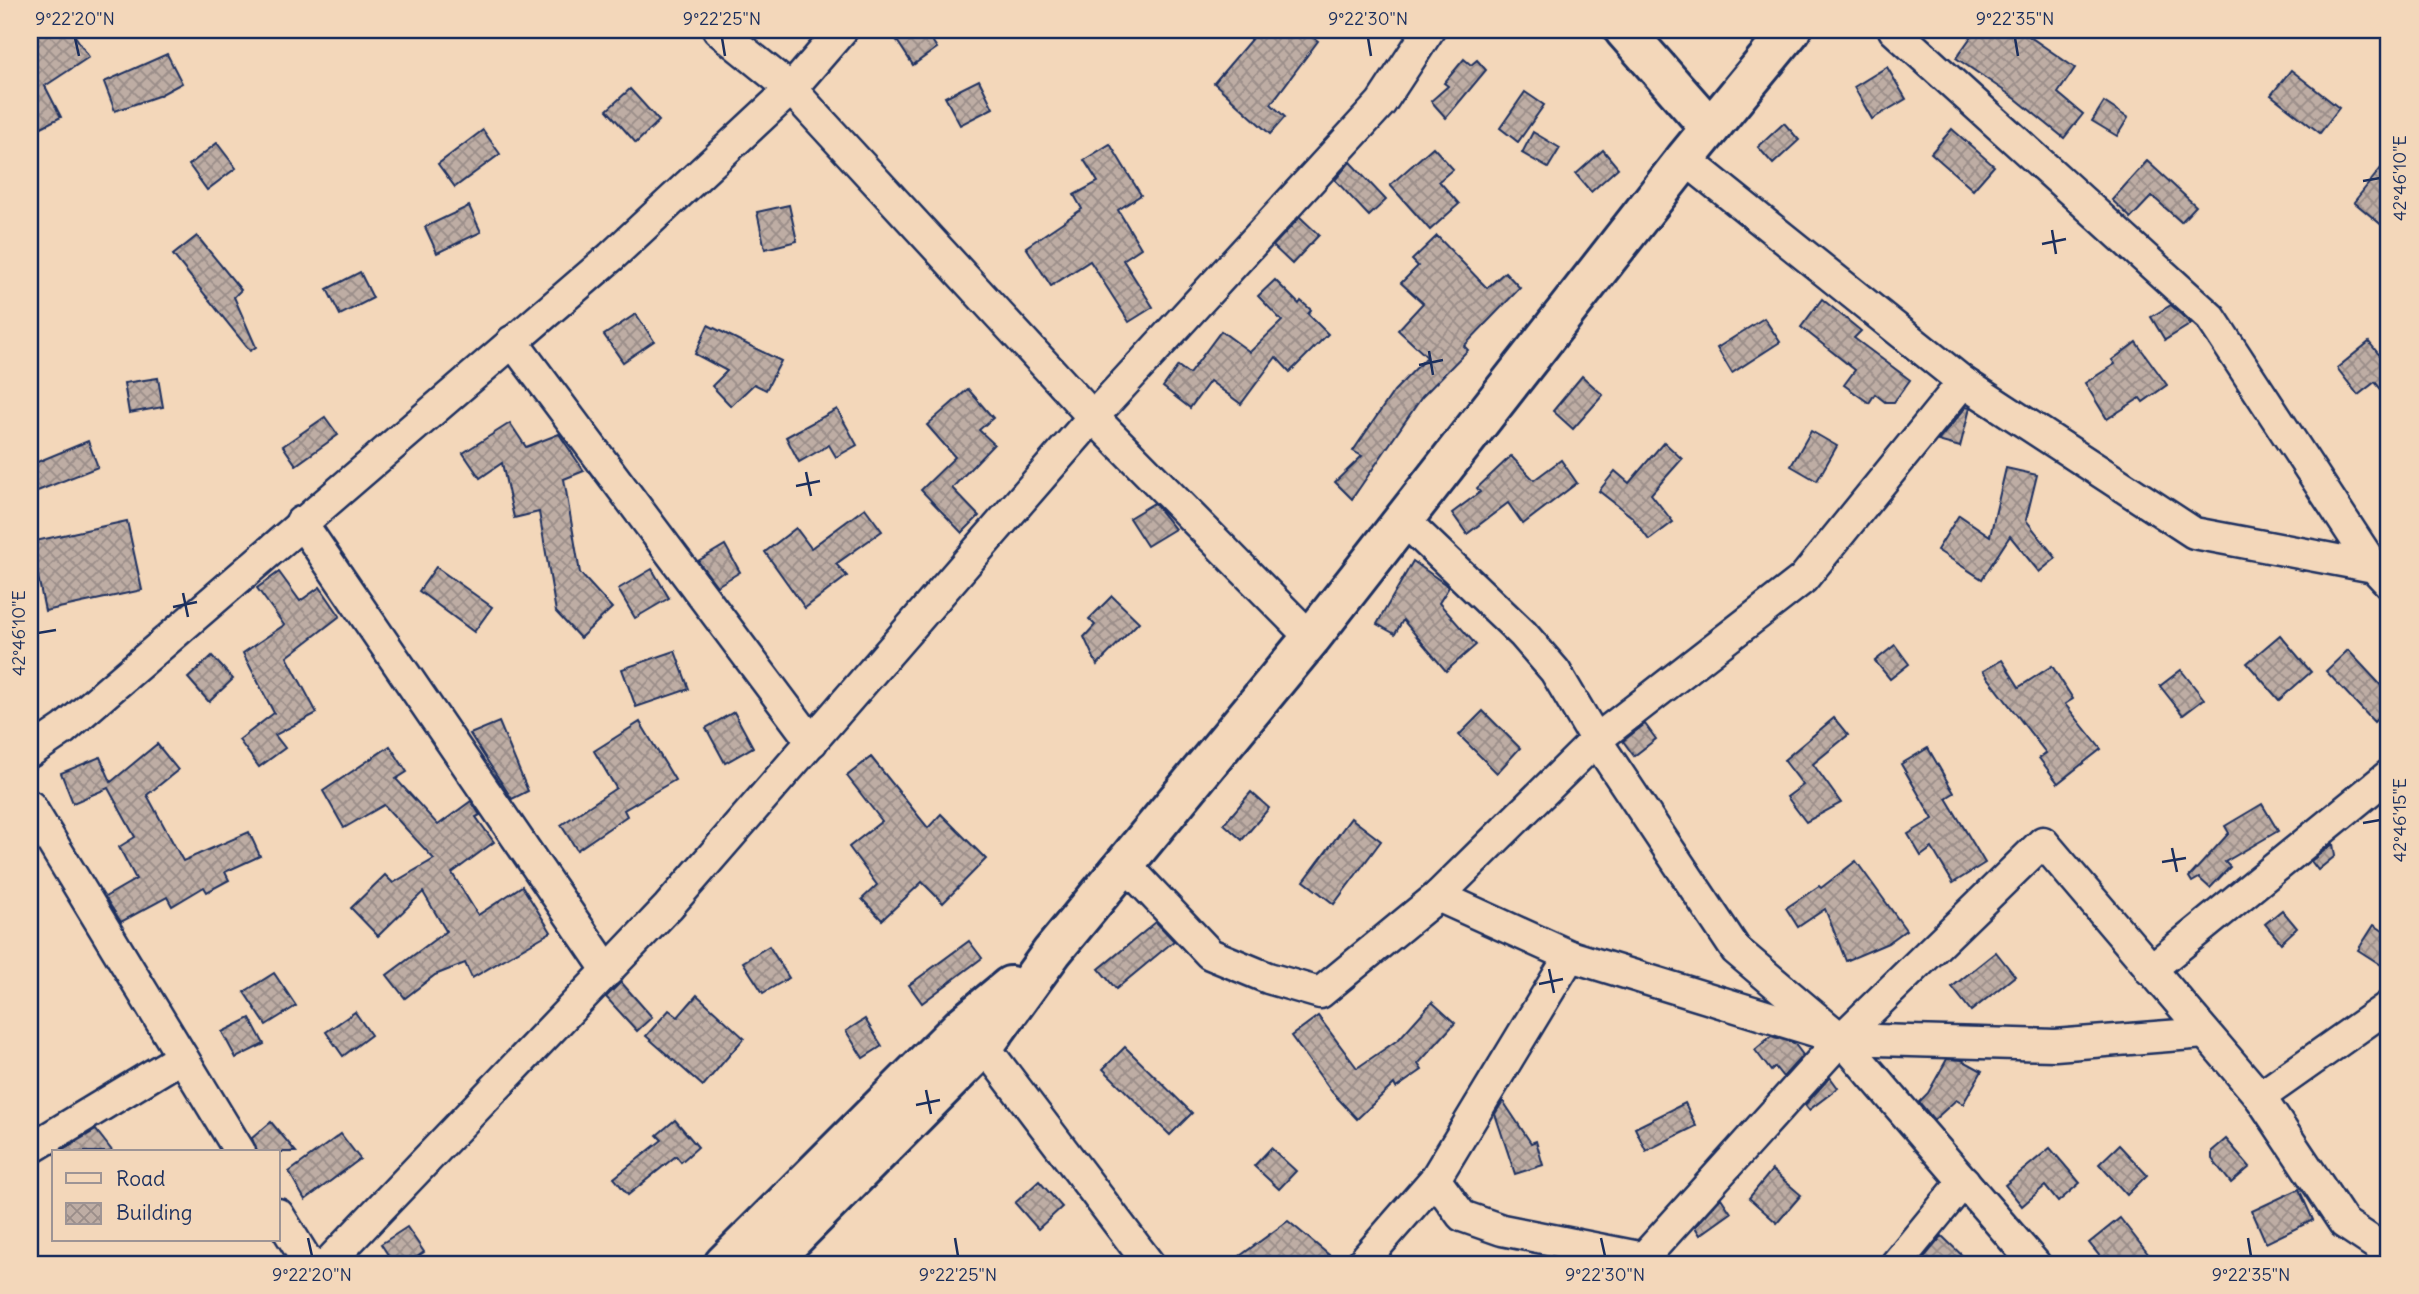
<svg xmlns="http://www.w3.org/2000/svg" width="2419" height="1294" viewBox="0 0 2419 1294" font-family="Delius,sans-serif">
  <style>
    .building { fill: url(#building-cross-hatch); stroke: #1b2f5e; stroke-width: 2 }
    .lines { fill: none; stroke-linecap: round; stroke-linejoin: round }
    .street-casing { stroke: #1b2f5e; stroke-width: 35 }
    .secondary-casing { stroke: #1b2f5e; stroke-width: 44 }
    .street { stroke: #f3d7ba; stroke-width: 30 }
    .secondary { stroke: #f3d7ba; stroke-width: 38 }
    .ticks { fill: none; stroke: #1b2f5e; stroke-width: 2.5 }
    .neatline { fill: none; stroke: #1b2f5e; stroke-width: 2.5 }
    .ticks-label { font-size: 18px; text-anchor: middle; fill: #1b2f5e }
  </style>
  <defs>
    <pattern id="building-cross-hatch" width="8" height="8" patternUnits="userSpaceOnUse" patternTransform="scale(1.75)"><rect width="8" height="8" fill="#beada4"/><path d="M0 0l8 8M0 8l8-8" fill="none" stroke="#9a8d89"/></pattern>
  </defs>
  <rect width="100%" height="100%" fill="#f3d7ba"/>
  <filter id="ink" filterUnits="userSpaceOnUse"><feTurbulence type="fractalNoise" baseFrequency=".0143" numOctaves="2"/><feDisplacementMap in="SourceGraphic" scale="14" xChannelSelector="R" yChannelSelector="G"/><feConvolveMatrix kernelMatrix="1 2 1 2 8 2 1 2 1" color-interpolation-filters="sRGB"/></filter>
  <g filter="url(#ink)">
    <g class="building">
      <path d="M30 30H71L89 57 45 86 61 117 30 133Z"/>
      <path d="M890 30H925L937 48 913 65Z"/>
      <path d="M1259 30H1303L1318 41 1271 104 1285 117 1270 134 1214 83Z"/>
      <path d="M1976 30H2020L2075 68 2058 93 2083 114 2064 138 2016 99 1956 58Z"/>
      <path d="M167 54 182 83 158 96 115 111 104 82Z"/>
      <path d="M1464 59 1471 65 1477 60 1486 70 1446 118 1431 101 1448 86 1444 83Z"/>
      <path d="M1887 67 1906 99 1872 119 1854 87Z"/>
      <path d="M2291 70 2339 108 2320 133 2271 95Z"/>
      <path d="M979 80 993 108 960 125 945 97Z"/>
      <path d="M630 89 659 121 636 143 607 110Z"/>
      <path d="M1525 92 1544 105 1518 142 1500 128Z"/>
      <path d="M2104 102 2128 118 2117 136 2092 121Z"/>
      <path d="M1784 123 1799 140 1773 164 1758 147Z"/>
      <path d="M1952 129 1994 166 1973 190 1931 153Z"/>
      <path d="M483 130 500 154 455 187 438 164Z"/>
      <path d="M1533 132 1560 148 1548 168 1522 153Z"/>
      <path d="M217 143 236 168 207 190 189 165Z"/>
      <path d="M1110 144 1141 195 1118 210 1141 248 1123 260 1153 307 1129 322 1090 261 1051 286 1026 247 1082 209 1074 195 1098 182 1084 160Z"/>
      <path d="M1433 147 1453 169 1439 181 1459 204 1430 230 1390 185Z"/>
      <path d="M1603 150 1618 168 1591 192 1576 174Z"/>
      <path d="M2389 158V231L2354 202Z"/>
      <path d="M2147 161 2196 206 2181 222 2152 196 2131 218 2112 200Z"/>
      <path d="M1350 162 1386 200 1369 216 1335 180Z"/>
      <path d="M789 205 797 241 765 249 757 212Z"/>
      <path d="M469 206 481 232 437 253 425 227Z"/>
      <path d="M1300 217 1319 235 1292 264 1273 246Z"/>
      <path d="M197 236 241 290 234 297 256 347 250 351 173 255Z"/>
      <path d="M1437 236 1487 288 1505 272 1520 288 1464 346 1468 350 1422 397 1352 499 1335 482 1362 456 1353 451 1394 391 1427 357 1398 330 1423 303 1401 283 1418 266 1412 260Z"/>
      <path d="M360 272 373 298 340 315 327 289Z"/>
      <path d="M1275 280 1299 304 1301 301 1311 310 1308 314 1328 334 1290 372 1276 357 1241 404 1210 381 1190 408 1163 387 1178 366 1189 374 1221 331 1250 352 1282 321 1258 296Z"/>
      <path d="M1822 299 1861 331 1854 338 1910 380 1894 402H1885L1875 394 1869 403 1844 385 1855 370 1801 327Z"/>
      <path d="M2171 305 2191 324 2165 340 2151 317Z"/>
      <path d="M636 314 654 341 623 362 604 335Z"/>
      <path d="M1764 318 1780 342 1732 373 1717 348Z"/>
      <path d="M708 325 781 361 766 390 754 384 731 406 712 386 727 371 695 354Z"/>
      <path d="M2136 342 2167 385 2143 402 2140 398 2107 419 2085 383 2115 364 2112 360Z"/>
      <path d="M2369 342 2389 367V399L2375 382 2358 395 2337 368Z"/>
      <path d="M1582 376 1603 395 1573 429 1553 411Z"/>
      <path d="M158 378 163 407 129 413 124 383Z"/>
      <path d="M968 389 993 418 979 430 994 444 952 488 979 516 962 533 921 490 955 457 927 425Z"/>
      <path d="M1966 407 1970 408 1960 447 1938 441Z"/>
      <path d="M837 409 857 445 836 457 829 445 799 462 786 437Z"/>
      <path d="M325 417 338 435 296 465 283 446Z"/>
      <path d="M510 423 526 447 559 434 584 471 564 479 580 573 612 608 580 638 556 612 539 512 514 518 502 463 480 478 463 453Z"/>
      <path d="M1811 431 1837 446 1817 481 1791 466Z"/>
      <path d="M88 441 98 467 30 494V465Z"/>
      <path d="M1664 442 1682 459 1651 494 1673 522 1649 540 1632 517 1599 491 1615 471 1629 483Z"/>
      <path d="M1511 456 1534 480 1561 460 1577 483 1523 524 1508 503 1467 534 1452 513 1480 492 1477 488Z"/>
      <path d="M2006 468 2037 475 2026 520 2056 558 2039 572 2010 536 1982 579 1937 550 1959 515 1990 536Z"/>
      <path d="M1154 503 1175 529 1147 546 1129 518Z"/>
      <path d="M865 508 882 531 836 564 847 576 805 608 765 552 796 528 811 548Z"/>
      <path d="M127 521 142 590 45 611 31 542Z"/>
      <path d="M725 545 740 572 717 586 698 561Z"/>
      <path d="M1413 561 1449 587 1439 603 1476 645 1446 671 1403 620 1395 634 1377 624Z"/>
      <path d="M436 567 492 607 474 632 419 591Z"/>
      <path d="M652 569 669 598 635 618 618 589Z"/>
      <path d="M279 572 300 601 320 587 340 616 287 657 317 713 275 735 285 748 259 767 239 740 274 713 243 653 284 625 257 588Z"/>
      <path d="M1112 596 1139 622 1097 665 1084 637 1095 625 1089 619Z"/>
      <path d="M2280 635 2311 672 2279 700 2247 663Z"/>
      <path d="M1895 645 1909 664 1890 679 1875 661Z"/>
      <path d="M2348 650 2389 694V708L2374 722 2326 671Z"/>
      <path d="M675 651 689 689 636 707 622 669Z"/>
      <path d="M212 656 233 679 209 702 188 678Z"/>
      <path d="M2002 660 2019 687 2052 666 2073 699 2065 704 2101 749 2058 783 2039 758 2046 753 1983 671Z"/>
      <path d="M2181 670 2204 699 2183 715 2160 686Z"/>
      <path d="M1483 711 1520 748 1497 773 1459 735Z"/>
      <path d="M734 712 753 747 725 763 706 728Z"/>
      <path d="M1834 718 1848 735 1813 764 1841 803 1806 822 1787 797 1803 785 1784 760Z"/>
      <path d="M499 722 528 791 512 799 470 734Z"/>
      <path d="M640 722 675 780 624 810 627 816 577 850 561 825 616 788 594 751Z"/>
      <path d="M1645 724 1656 739 1634 756 1623 741Z"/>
      <path d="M157 744 178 770 147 795 183 861 249 832 260 856 225 872 229 880 207 892 204 887 172 906 167 897 121 922 105 897 136 879 119 847 135 837 108 788 73 803 61 773 100 757 111 782Z"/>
      <path d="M390 746 407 772 396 779 438 825 471 801 480 815 476 817 494 842 452 873 478 915 522 886 551 932 472 978 465 963 435 975 405 998 387 975 446 931 423 892 378 936 351 908 385 875 393 883 434 859 384 805 344 828 323 791Z"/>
      <path d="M1928 748 1954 793 1946 798 1985 863 1953 883 1932 848 1921 856 1908 834 1933 819 1901 764Z"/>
      <path d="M871 757 928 828 941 814 986 859 943 903 922 882 882 920 862 899 877 885 849 847 882 821 847 776Z"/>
      <path d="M1251 792 1269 808 1242 840 1224 824Z"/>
      <path d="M2262 804 2278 831 2225 862 2230 867 2210 888 2199 878 2192 882 2189 877 2229 833 2225 826Z"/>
      <path d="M1351 818 1381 841 1334 904 1304 881Z"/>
      <path d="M2333 844 2335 856 2318 870 2311 861Z"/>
      <path d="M1856 861 1906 930 1888 943 1846 961 1825 909 1798 927 1786 908 1819 886 1821 888Z"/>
      <path d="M2282 910 2297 928 2281 943 2265 924Z"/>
      <path d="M1156 922 1174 941 1116 989 1099 969Z"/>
      <path d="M2374 925 2389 935V970L2358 950Z"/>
      <path d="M969 941 982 958 922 1003 909 985Z"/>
      <path d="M769 946 789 978 763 993 743 962Z"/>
      <path d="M1996 952 2015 976 1971 1011 1952 987Z"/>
      <path d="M274 973 296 1006 266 1025 244 992Z"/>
      <path d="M621 982 652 1017 637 1031 606 997Z"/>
      <path d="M697 995 744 1038 703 1086 646 1036 669 1010 678 1017Z"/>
      <path d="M1432 1002 1455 1023 1418 1064 1422 1070 1396 1088 1394 1084 1357 1119 1332 1092 1291 1036 1318 1016 1357 1068 1399 1039Z"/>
      <path d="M355 1012 371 1035 343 1056 326 1032Z"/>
      <path d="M250 1018 264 1044 236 1058 222 1032Z"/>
      <path d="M865 1019 882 1046 863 1058 846 1031Z"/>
      <path d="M1771 1036 1794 1043 1803 1055 1783 1077 1775 1067 1771 1071 1755 1050Z"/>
      <path d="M1125 1047 1192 1113 1170 1135 1103 1069Z"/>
      <path d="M1947 1059 1962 1060 1982 1071 1963 1104 1956 1100 1934 1120 1919 1102 1928 1093Z"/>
      <path d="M1830 1077 1838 1088 1809 1110 1805 1105Z"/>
      <path d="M1503 1101 1531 1143 1536 1141 1543 1165 1515 1174 1495 1114Z"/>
      <path d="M1685 1103 1696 1126 1646 1151 1635 1128Z"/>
      <path d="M675 1120 698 1147 681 1162 676 1156 628 1195 614 1178 662 1140 657 1135Z"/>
      <path d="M271 1122 296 1152H257L252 1138Z"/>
      <path d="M96 1130 113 1152H58Z"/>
      <path d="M341 1134 360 1159 305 1200 289 1172Z"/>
      <path d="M2226 1139 2250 1167 2231 1183 2212 1159V1151Z"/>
      <path d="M2119 1145 2147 1175 2127 1195 2099 1164Z"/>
      <path d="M1271 1148 1296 1171 1279 1189 1254 1166Z"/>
      <path d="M2050 1148 2080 1183 2058 1202 2045 1186 2022 1206 2005 1185Z"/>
      <path d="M1772 1170 1801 1195 1777 1223 1749 1198Z"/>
      <path d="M1039 1181 1062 1207 1038 1229 1015 1203Z"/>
      <path d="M2299 1189 2313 1220 2266 1243 2252 1211Z"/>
      <path d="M1721 1198 1731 1213 1700 1235 1695 1227Z"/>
      <path d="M2120 1218 2149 1255 2138 1264H2106L2089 1243Z"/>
      <path d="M1288 1221 1340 1264H1229Z"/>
      <path d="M407 1227 424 1252 407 1264H394L381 1244Z"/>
      <path d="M1942 1236 1971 1264H1926L1922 1260Z"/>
    </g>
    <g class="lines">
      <defs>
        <g id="street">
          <path d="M718 30 791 89 1093 417 1311 638"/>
          <path d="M1894 30 2211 318 2374 567"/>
          <path d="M1685 159 1963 382 2194 533 2374 567 2389 583"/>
          <path d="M512 341 812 742"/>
          <path d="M1403 519 1523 634 1555 671 1596 740 1736 950 1841 1039 2035 1264"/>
          <path d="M301 522 608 971"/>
          <path d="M30 752 64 729 611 257 791 89 842 30"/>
          <path d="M30 806 240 1152"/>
          <path d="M1124 863 1210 954 1268 978 1320 993 1438 896 1596 740 1803 579 1963 382"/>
          <path d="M1438 896 1570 956 1841 1039 2055 1045 2205 1033"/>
          <path d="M2150 970 2389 775"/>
          <path d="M968 1030 984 1046 1149 1264"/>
          <path d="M2260 1097 2389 1006"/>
          <path d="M30 1149 182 1057"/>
          <path d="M1435 1179 1462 1216 1502 1230 1644 1258"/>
          <path d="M278 1214 309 1264"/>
          <path d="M327 1264 668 907 1093 417 1381 103 1429 30"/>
          <path d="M1361 1264 1435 1179 1570 956"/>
          <path d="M1638 1264 1841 1039 2043 842 2260 1097 2344 1223 2389 1253"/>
          <path d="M1896 1264 1964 1181"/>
        </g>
        <g id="secondary">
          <path d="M1624 30 1710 128"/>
          <path d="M724 1264 963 1025 1010 986"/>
          <path d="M768 1264 984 1046 1052 952 1311 638 1685 159 1791 30"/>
        </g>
      </defs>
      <use href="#street" class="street-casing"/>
      <use href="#secondary" class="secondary-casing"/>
      <use href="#street" class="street"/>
      <use href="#secondary" class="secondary"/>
    </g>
  </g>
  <path class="ticks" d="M75 38 79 56M722 38 725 56M1368 38 1371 56M2015 38 2018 56M2363 181 2380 178M2052 230 2056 254M2042 244 2066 239M1429 351 1433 375M1419 365 1443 360M806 472 811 496M796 486 820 481M183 593 188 617M173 607 197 602M38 633 56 630M2363 823 2380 820M2172 848 2177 872M2162 862 2186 858M1549 969 1554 993M1539 984 1563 979M926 1090 931 1114M916 1105 940 1100M308 1238 312 1256M955 1238 958 1256M1601 1238 1605 1256M2248 1238 2251 1256"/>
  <rect width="2419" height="1294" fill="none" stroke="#f3d7ba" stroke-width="77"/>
  <rect x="52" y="1150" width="228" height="91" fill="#f3d7ba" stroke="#9d9495" stroke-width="2"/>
  <rect x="66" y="1173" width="35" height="10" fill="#f3d7ba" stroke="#9d9495" stroke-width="2"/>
  <text x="116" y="1186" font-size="21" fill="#1b2f5e">Road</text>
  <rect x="66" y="1203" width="35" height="21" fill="url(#building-cross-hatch)" stroke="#9d9495" stroke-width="2"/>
  <text x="116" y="1220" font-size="21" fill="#1b2f5e">Building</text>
  <rect x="38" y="38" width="2342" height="1218" class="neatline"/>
  <g class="ticks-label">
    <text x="75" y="25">9°22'20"N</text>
    <text x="722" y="25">9°22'25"N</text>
    <text x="1368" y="25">9°22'30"N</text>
    <text x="2015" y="25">9°22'35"N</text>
    <text transform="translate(2400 178) rotate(-90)" y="6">42°46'10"E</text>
    <text transform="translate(19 633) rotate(-90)" y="6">42°46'10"E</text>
    <text transform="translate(2400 820) rotate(-90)" y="6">42°46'15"E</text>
    <text x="312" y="1281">9°22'20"N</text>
    <text x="958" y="1281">9°22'25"N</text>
    <text x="1605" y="1281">9°22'30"N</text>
    <text x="2251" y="1281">9°22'35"N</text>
  </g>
</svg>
